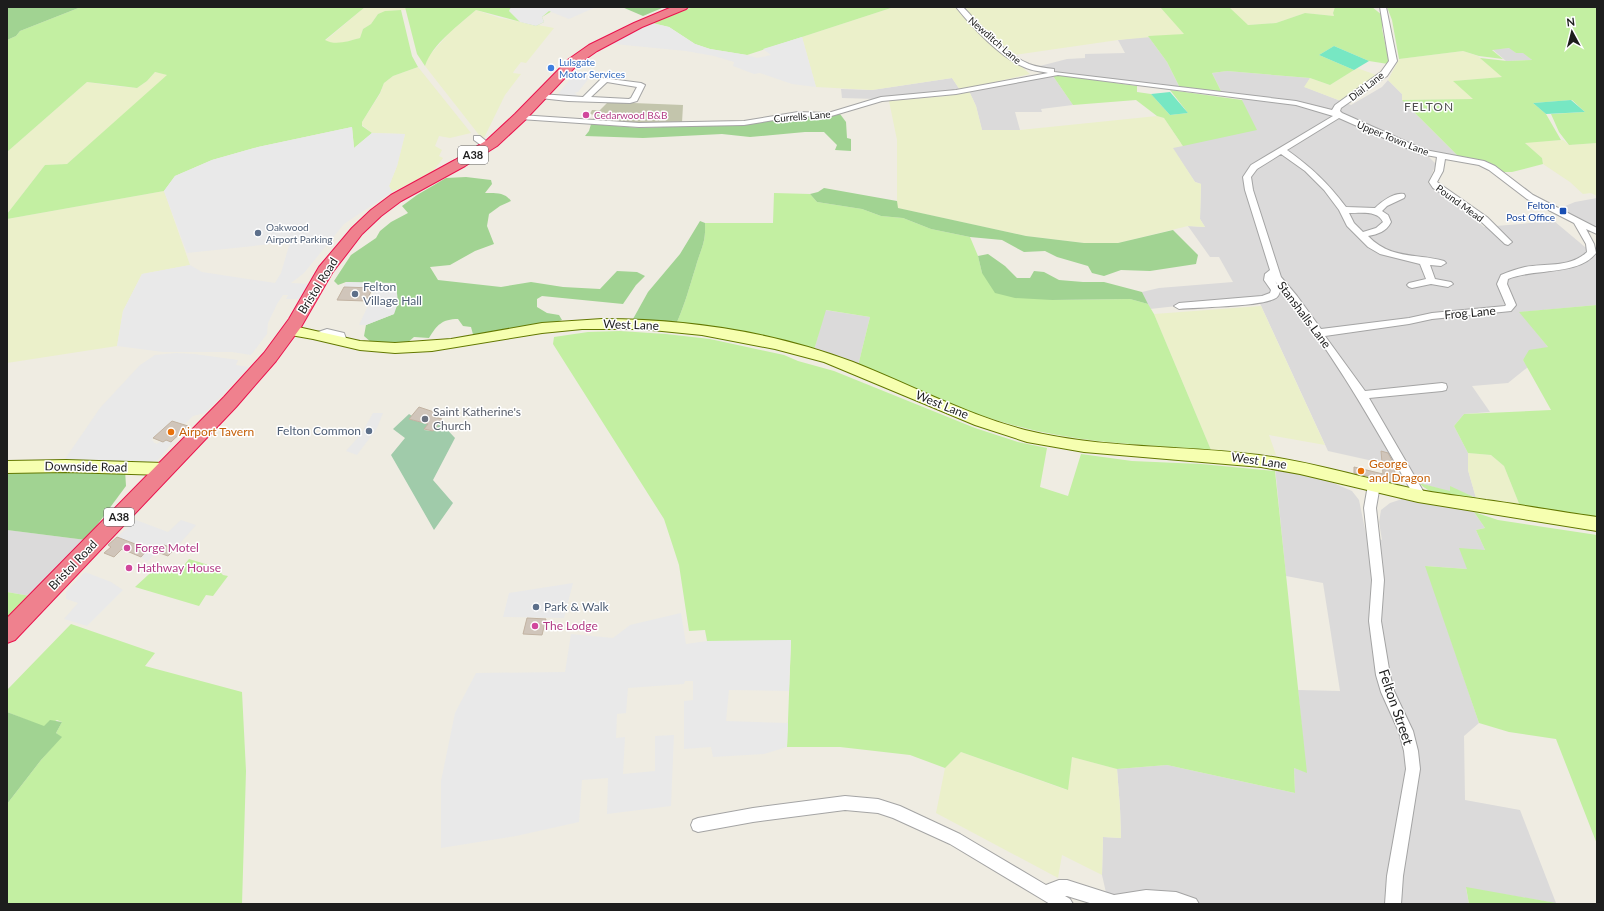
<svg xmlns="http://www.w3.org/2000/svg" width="1604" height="911" viewBox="0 0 1604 911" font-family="Lato,sans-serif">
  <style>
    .residential { fill: #dbdada }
    .construction { fill: #c3c5ac }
    .farmland { fill: #ebf0ca }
    .grass { fill: #c3efa2 }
    .forest { fill: #a1d392 }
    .cemetery { fill: #a0cbaa }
    .pitch { fill: #77e7c3 }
    .parking { fill: #e9e9e9 }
    .building { fill: #d0c5ba; stroke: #c2b3a2 }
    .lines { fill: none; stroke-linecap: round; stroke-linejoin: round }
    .street-casing { stroke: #a4a4a4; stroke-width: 2 }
    .secondary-casing { stroke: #637800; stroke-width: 2 }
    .highway-casing { stroke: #ea124d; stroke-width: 2 }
    .street { fill: #fff; fill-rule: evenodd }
    .secondary { fill: #f6ffb0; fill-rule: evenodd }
    .highway { fill: #ef818e; fill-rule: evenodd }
    .shop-dot { fill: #3f7fe0; stroke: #fff; stroke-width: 1.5 }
    .hotel-dot { fill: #d1479c; stroke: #fff; stroke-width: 1.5 }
    .transit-dot { fill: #1a4fb4; stroke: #fff; stroke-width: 1.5 }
    .service-dot { fill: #5c6f8a; stroke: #fff; stroke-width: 1.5 }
    .worship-dot { fill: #6b7280; stroke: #fff; stroke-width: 1.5 }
    .food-dot { fill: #e8710a; stroke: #fff; stroke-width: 1.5 }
    .labels { text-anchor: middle; stroke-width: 3; stroke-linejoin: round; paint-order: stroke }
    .far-street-label { font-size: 10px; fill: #1d1d1d; stroke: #fff }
    .far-shop-label { font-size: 10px; fill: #366cbe; stroke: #fff; text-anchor: start }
    .far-hotel-label { font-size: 10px; fill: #b23c85; stroke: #fff; text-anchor: start }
    .far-transit-label { font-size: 10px; fill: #164399; stroke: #fff; text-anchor: end }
    .far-service-label { font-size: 10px; fill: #4e5e75; stroke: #fff; text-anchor: start }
    .shield { fill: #fff; stroke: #616161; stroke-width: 1 }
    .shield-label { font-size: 11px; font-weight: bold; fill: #1d1d1d }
    .far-quarter-label { font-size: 12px; letter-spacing: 1px; fill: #505050; stroke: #fff }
    .street-label { font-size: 12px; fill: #1d1d1d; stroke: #fff }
    .service-label { font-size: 12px; fill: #4e5e75; stroke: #fff; text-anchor: start }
    .worship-label { font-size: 12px; fill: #5b616d; stroke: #fff; text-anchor: start }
    .food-label { font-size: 12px; fill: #c56008; stroke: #fff; text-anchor: start }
    .hotel-label { font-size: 12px; fill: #b23c85; stroke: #fff; text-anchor: start }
    .near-street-label { font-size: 14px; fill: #1d1d1d; stroke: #fff }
  </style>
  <rect width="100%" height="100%" fill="#efece2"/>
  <g class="residential">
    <path d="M1148 36 1167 62 1180 88 1058 72 1036 67 1067 59 1085 58V54L1125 53 1118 40Z"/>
    <path d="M1510 48 1516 53 1523 52 1532 60 1506 61 1492 49Z"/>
    <path d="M1227 71 1310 78 1305 87 1351 105 1382 87 1388 80 1402 94V100L1461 159 1427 155 1436 164 1428 183 1466 211 1484 227 1554 221 1585 247H1597V305L1520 312 1548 347 1523 360 1528 367 1508 383 1472 386 1490 412 1464 414 1454 426 1468 453V470L1476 498 1450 487 1451 492 1419 483 1409 469 1328 451 1257 297 1150 309 1142 292 1159 288 1233 282 1219 257H1210L1188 226 1205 227 1200 219 1201 184 1195 182 1172 148 1243 104 1241 96 1222 93 1212 73Z"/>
    <path d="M1053 76 1073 105 1041 109 1042 112H1015L1020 130H982L976 106 969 91Z"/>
    <path d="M952 78 960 90 876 99 842 98 841 89 872 90Z"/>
    <path d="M1597 198V228L1558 209 1575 202Z"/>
    <path d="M825 310 870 317 858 366 814 350Z"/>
    <path d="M1275 467 1310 473 1352 491 1359 500 1366 534 1382 540 1379 522 1381 510 1390 503 1405 498 1474 512 1485 528 1476 530 1485 550 1467 569 1426 566 1479 723 1464 736 1465 800 1520 810 1556 903 1466 888 1469 904H1201L1173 895 1107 897 1102 875 1103 837 1121 838 1120 808 1117 769 1167 765 1295 793 1294 768 1306 772 1298 690 1340 691 1323 583 1286 576Z"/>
    <path d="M7 530 86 540 30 596 7 592Z"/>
  </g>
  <path class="construction" d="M608 102 683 105 682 123 638 124 592 121 595 116V115L590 114 592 110H600Z"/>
  <g class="farmland">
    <path d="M365 7H405L406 10 386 11 378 14 371 24 363 29 360 38 342 43H331L325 41Z"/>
    <path d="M894 7H955L973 24 1030 74 960 90 952 78 872 90 816 87 802 37Z"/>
    <path d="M961 7H1160L1185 34 1118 40 1014 55Z"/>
    <path d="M1229 7H1335L1333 13 1334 16 1305 13 1276 23 1247 25Z"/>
    <path d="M476 10 500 18 554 28 526 63 521 62 514 71 513 73 521 74 505 95 483 140 425 66 428 57 450 32Z"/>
    <path d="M1463 51 1478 56 1503 77 1454 81 1474 99 1402 100V94L1388 80 1399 59Z"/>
    <path d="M418 67 471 133 450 138 439 136 435 146 442 150 439 156 443 158 432 173 392 192 389 186 397 166 405 134 372 133 362 125V122L380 94 384 83 393 76Z"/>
    <path d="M1357 68 1379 76 1341 101 1304 87 1310 78 1330 85Z"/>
    <path d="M155 72 168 75 67 164 45 165 7 214V152L87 82 114 86 137 88 147 81Z"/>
    <path d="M969 91 976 106 982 130H1020L1157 116 1164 118 1183 146 1173 148 1195 182 1201 184 1200 219 1205 227 1188 226 1118 243H1084L1026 236 897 208V140L889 101 947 96Z"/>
    <path d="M1563 140 1569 145 1597 143V196L1591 193 1583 194 1570 182 1543 164 1542 158 1524 142Z"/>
    <path d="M164 191 190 265 142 274 123 311 117 346 7 363V219Z"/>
    <path d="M1261 306 1325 445 1269 435 1276 455 1211 450 1154 314Z"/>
    <path d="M1468 453 1491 455 1504 466 1520 506 1476 498 1468 470Z"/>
    <path d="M961 752 1067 790 1072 757 1117 769 1120 808 1121 838 1103 837 1102 875 1062 855 1058 878 936 813 945 768Z"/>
  </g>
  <g class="grass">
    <path d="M81 7H365L325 40C336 46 348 41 360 38L363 29 371 24 378 14 385 11 401 10 412 56 418 67 393 76 384 83 380 93 362 122V126L372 133 354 148 352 127 258 147 212 160 175 176 164 191 7 219V214L45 165 67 164 167 75 155 72 147 81 137 88 87 82 7 152V40L16 36 20 31Z"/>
    <path d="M405 7H559L542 17 544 22 536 26 476 10C459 25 432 44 425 66L417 54Z"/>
    <path d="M693 7H894L747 55 710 49 695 44 669 27 652 23Z"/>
    <path d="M1160 7H1229L1248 25 1276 23 1305 13 1334 16 1333 13 1335 7H1372L1382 15V29L1389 61 1388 64 1369 61 1334 46 1319 55 1354 70 1330 85 1310 78 1227 71 1212 73 1222 93 1180 88 1167 62 1148 36 1184 34Z"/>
    <path d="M1387 7H1597V143L1569 145 1559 132 1551 114 1585 112 1572 100 1533 103 1546 114 1561 140 1525 143 1542 158 1543 164 1512 172H1503L1483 161 1461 159 1402 100 1473 99 1453 81 1502 77 1480 58 1507 61 1532 60 1523 53H1516L1509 48 1492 50 1503 59 1479 56 1463 51 1399 59 1392 20Z"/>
    <path d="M1059 75 1137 86V92L1151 94 1170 115 1188 113 1170 90 1242 100 1257 130 1183 146 1164 118 1157 116 1136 100 1073 105 1053 76Z"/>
    <path d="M774 193 810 194 817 202 862 209 881 216 903 218 931 229 970 237 978 256 982 273 1052 300 1130 299 1148 304 1154 314 1211 450C1153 445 1094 444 1037 431 974 417 916 391 858 366L870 317 826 310 814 350 716 328 677 322C685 304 690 285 696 266 701 248 706 243 705 223H773Z"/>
    <path d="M1597 305V517L1520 506 1504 466 1491 455 1468 453 1454 426 1464 414 1551 410 1523 360 1529 350 1548 347 1519 312Z"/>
    <path d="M620 331 666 334 710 339 784 355 798 361 834 371 975 428 1018 442 1047 448 1040 487 1068 496 1081 454 1132 461 1201 464 1275 471 1307 773 1294 768 1295 793 1167 765 1117 769 1072 757 1068 790 961 752 945 768 910 755 840 747H787L791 641H707L705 630 689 631 679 565 664 519 553 344 554 337 588 332Z"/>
    <path d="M1419 483 1450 491V486L1476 498C1456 496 1433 498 1419 483Z"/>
    <path d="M1474 512 1498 520 1597 535V844L1556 739 1509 732 1479 723 1425 566 1467 569 1459 548 1485 550 1476 530 1485 528Z"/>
    <path d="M189 559 215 567 223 575 228 576 213 596 206 595 199 606 135 587 160 564 180 570Z"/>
    <path d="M7 592 30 596 7 620Z"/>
    <path d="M71 624 155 653 145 666 242 692 246 771 242 904H7V804L41 760 61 737 56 733 62 722 57 720 44 727 7 712V690Z"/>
    <path d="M1466 887 1556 903 1563 904H1469Z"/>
  </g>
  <g class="forest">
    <path d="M7 7H81L20 31 16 36 7 40Z"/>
    <path d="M622 7H660L662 8 643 16Z"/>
    <path d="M840 114 846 122 847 138 851 139V151L835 150 837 145 824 132H805L750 137 722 134 643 138 585 136 589 131 591 124 641 128 732 124 797 116H831Z"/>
    <path d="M466 177 491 180 492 184 485 193C495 193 505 192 511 201L500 206 489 214 487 226 494 244 475 251 450 265 430 267 438 280 501 287 531 282 563 287 600 289 617 271 637 272 645 276 636 285 623 304 542 296 537 299V307L547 313 559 315 562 320 553 323 474 338 471 327 463 326 458 319C442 319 437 325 429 338L414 337 407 343H372L364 336 366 325 394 314 396 284 346 282 338 285 334 281 351 255 376 238 380 231 391 222 408 213 402 206 417 195 446 178Z"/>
    <path d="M824 188 897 201 898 208 1026 236 1084 243H1118L1173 230 1198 255 1196 264 1150 271 1121 270 1104 276 1092 273 1088 266 1057 257 1045 251 1024 252 1002 240 970 237 931 229 903 218 881 216 862 209 817 202 810 194 818 192Z"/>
    <path d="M700 221 705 223C706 243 701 248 696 266 690 285 685 304 677 322L633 319 648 292 680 254Z"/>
    <path d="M988 254 1005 266 1017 278H1030L1034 271 1044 272 1059 280 1083 282H1104L1142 292 1148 304 1130 299 1052 300 1015 298 995 293 982 273 978 256Z"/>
    <path d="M125 470 126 486 86 540 7 530V473Z"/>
    <path d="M7 712 44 726 50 720 62 722 56 733 62 737 41 760 7 804Z"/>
  </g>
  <path class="cemetery" d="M409 414 412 416 409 419 428 424 424 430 433 431 440 422 455 438 433 480 453 503 434 530 391 455 405 438 393 429Z"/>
  <g class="pitch">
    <path d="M1334 46 1369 61 1354 70 1319 55Z"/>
    <path d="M1170 92 1188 113 1170 115 1151 94Z"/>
    <path d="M1571 100 1585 112 1546 114 1533 103Z"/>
  </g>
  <g class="parking">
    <path d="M511 7H596L569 19 549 11 542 17 544 22 536 26 520 22 509 11Z"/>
    <path d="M652 23 669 27 695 44 710 49 747 55 757 58 771 55 763 49 802 37 816 87 792 84 760 73 754 74 733 66 734 62 714 56 686 51 614 44 613 43Z"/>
    <path d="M576 72 589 74 587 77H590L578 92 574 93 577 94 574 98 558 94Z"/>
    <path d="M352 127 354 148 372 133 405 134 397 166 389 186 392 192 344 224 304 273 291 283 311 284 301 299H286L288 295H283L277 304 268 323 267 334 251 355 232 352H163L117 346 123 311 142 274 190 265 202 272 275 283 281 273 290 242 187 253 164 191 175 176 212 160 258 147Z"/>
    <path d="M346 282 396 283 398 303 394 314 366 325H359L376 288 344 287Z"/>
    <path d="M176 353 194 354 238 360 236 365 249 367 205 413 193 416 185 424 172 421 151 440 154 441 153 442 157 444 161 441 163 442 165 440 173 442 158 460 150 462H63L100 408 140 365 155 355Z"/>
    <path d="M373 413H383L377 428 357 455 346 451 361 434Z"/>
    <path d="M136 520 168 532 181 520 196 525 175 549 164 545 147 562 141 557 148 549 117 537Z"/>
    <path d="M85 572 111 582 123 590 87 626 64 619 78 603 66 599V592Z"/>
    <path d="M573 583 564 618 503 617 509 593Z"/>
    <path d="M681 613 686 644 707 641 791 640 789 691 729 690 726 721 788 723 787 747 764 754 713 757 711 747 684 749V701L693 700V681H685L684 684 628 688 626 713 617 714 616 738 625 737 623 774 655 771V736L674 735 671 806 607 814 608 778 582 780 579 822 516 836 441 848V781L455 713 476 673 565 672 571 634 613 638 630 625Z"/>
  </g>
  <g class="building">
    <path d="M344 287 373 288 366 301 337 300Z"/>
    <path d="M419 407 437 413 434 417 442 419 433 431 424 429 428 424 409 419Z"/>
    <path d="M172 421 188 426 171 442 166 440 163 442 153 438Z"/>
    <path d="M1381 451 1388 453 1394 464 1396 483 1354 473V467L1383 474Z"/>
    <path d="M117 537 148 549 141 557 122 549 114 557 104 553 111 547 108 545Z"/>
    <path d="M164 545 175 549 168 556 157 552Z"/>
    <path d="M527 618 546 619 542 635 523 634Z"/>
  </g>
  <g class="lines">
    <defs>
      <g id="street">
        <path d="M956 7H963C982 27 1003 53 1029 64 1037 67 1045 68 1054 69V72L1296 101 1332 110 1335 105 1381 72 1389 61 1380 7H1386L1397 61 1387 76 1341 108 1340 111 1342 113 1425 150 1484 161 1495 166 1533 195 1597 228V234L1586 229 1594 244 1596 253C1579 276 1534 268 1508 279L1507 284 1516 305 1511 311 1432 319 1409 324 1325 336 1365 391 1442 383 1446 384 1447 387 1446 390 1442 391 1369 398 1426 496 1424 499 1420 501 1416 499C1373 424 1331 348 1275 281L1281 290C1279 293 1279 296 1276 298 1261 307 1200 307 1179 309L1174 306 1179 303 1262 296 1270 293 1271 290 1264 280 1265 274 1270 270 1245 190 1243 177 1251 165 1333 116 1296 105 1058 75 956 94 882 101 828 117 798 116 744 125 639 127 520 119 516 117 520 115 639 123 744 121 798 112 828 113 881 97 956 90 1048 73C1040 71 1032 71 1024 67 1000 57 972 27 956 7ZM1339 118 1420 154 1437 157 1435 171 1429 182 1433 188 1472 213 1505 244 1508 245 1512 242 1487 217 1437 182 1443 171 1445 159 1479 165 1489 170 1527 199 1574 223 1586 244 1587 252C1570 268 1546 263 1525 267 1516 269 1508 272 1501 275L1497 284 1506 305 1505 306 1432 313 1409 318 1321 329 1297 296 1281 277 1253 190 1251 177 1257 169 1281 154 1305 171 1324 190 1339 210 1347 226 1368 247 1380 254 1420 264 1426 279 1409 283 1407 285 1409 287 1412 288 1431 284 1448 287 1453 284 1451 282 1435 279 1430 265 1441 266 1446 263 1444 261C1416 253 1391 260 1368 236 1378 234 1386 232 1391 222L1388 215 1382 211 1387 206 1404 198 1405 196 1404 194C1394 192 1381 202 1375 208L1346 207C1327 182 1312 168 1287 150ZM1349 213C1360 213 1378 210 1383 222L1376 228 1363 232 1354 223Z"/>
        <path d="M602 78 641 83 645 85 637 101 630 103 568 101 540 98 536 96 540 94 583 97ZM607 82 637 87 631 98 629 99 591 97Z"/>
        <path d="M474 136H480L492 146 491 148H485L474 140Z"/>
        <path d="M327 329 344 333 347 341 345 343H339L336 337 327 335 318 338 313 335 315 333Z"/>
        <path d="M1374 480 1378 482 1380 485 1376 508 1384 580 1381 621 1390 675 1394 691 1413 731 1418 751 1420 769 1403 876 1401 904H1385L1387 876 1406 769 1404 751 1399 732 1381 692 1376 675 1369 621 1372 580 1364 508 1368 485 1370 482Z"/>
        <path d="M845 796 878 799 900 806 960 834 1046 885 1059 880H1067L1114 895 1146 890 1176 892 1196 899 1199 904H1093L1067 896H1065L1070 899 1073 904H1050L950 844 893 818 878 813 845 810 753 822 698 832 693 830 691 825 693 820 698 818 753 808Z"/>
      </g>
      <g id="secondary">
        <path d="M602 319C686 319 774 332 853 362 911 385 965 414 1025 430 1101 449 1182 445 1259 455 1312 462 1363 478 1415 489 1438 494 1462 496 1486 500 1523 505 1560 512 1597 517V531L1418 502 1300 474 1261 467 1084 452 1027 442 975 425 824 362 775 349 702 335 642 329H582L542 333 432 351 395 353 360 350 313 339 285 334 283 331 285 328 298 327 360 341 395 343 451 339 542 323Z"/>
        <path d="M66 460 164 463 169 465 172 469 169 473 164 475 66 472 7 473V461Z"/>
      </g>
      <path id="highway" d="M672 7H688L686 9 642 27 597 51 577 65 525 120 497 146 465 166 401 201 381 216 362 234 332 273 301 327 276 361 236 407 15 640 7 643V618L224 397 264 353 289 319 319 267 352 228 371 210 391 195 455 160 487 140 515 114 569 59 589 45 634 23Z"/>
    </defs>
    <use href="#street" class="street-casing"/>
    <use href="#secondary" class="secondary-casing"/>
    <use href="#highway" class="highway-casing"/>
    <use href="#street" class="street"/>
    <use href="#secondary" class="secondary"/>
    <use href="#highway" class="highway"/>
  </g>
  <circle class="shop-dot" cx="551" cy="68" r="4"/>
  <g class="hotel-dot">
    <circle cx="586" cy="115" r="4"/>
    <circle cx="127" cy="548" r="4"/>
    <circle cx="129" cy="568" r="4"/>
    <circle cx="535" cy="626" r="4"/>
  </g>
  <rect class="transit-dot" x="1559" y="207" width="8" height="8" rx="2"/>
  <g class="service-dot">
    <circle cx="258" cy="233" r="4"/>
    <circle cx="355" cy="294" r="4"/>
    <circle cx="369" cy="431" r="4"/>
    <circle cx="536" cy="607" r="4"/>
  </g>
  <circle class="worship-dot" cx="425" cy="419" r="4"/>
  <g class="food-dot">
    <circle cx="171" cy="432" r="4"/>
    <circle cx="1361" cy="471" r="4"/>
  </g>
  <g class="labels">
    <g class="far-street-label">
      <text transform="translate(995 40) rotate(41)" y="4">Newditch Lane</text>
      <text transform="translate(1366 86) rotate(-37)" y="4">Dial Lane</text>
      <text transform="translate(802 116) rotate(-5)" y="4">Currells Lane</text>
      <text transform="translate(1393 138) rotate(22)" y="4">Upper Town Lane</text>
      <text transform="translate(1460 203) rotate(36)" y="4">Pound Mead</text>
    </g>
    <g class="far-shop-label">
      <text x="559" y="66">Lulsgate<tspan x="559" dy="12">Motor Services</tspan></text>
    </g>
    <g class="far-hotel-label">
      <text x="594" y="119">Cedarwood B&amp;B</text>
    </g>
    <g class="far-transit-label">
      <text x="1555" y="209">Felton<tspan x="1555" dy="12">Post Office</tspan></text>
    </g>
    <g class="far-service-label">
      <text x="266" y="231">Oakwood<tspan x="266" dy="12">Airport Parking</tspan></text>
    </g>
    <g class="shield">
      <rect x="458" y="146" width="30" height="18" rx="3"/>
      <rect x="104" y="508" width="30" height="18" rx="3"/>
    </g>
    <g class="shield-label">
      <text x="473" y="159">A38</text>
      <text x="119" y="521">A38</text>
    </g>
    <g class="far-quarter-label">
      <text x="1429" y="111">FELTON</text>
    </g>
    <g class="street-label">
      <text transform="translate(318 286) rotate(-58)" y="4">Bristol Road</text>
      <text transform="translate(1470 313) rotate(-5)" y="4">Frog Lane</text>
      <text transform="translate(1304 315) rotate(53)" y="4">Stanshalls Lane</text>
      <text transform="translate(631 325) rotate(2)" y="4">West Lane</text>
      <text transform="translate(942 405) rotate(22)" y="4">West Lane</text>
      <text transform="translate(1259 461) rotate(8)" y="4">West Lane</text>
      <text transform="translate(86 467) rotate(1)" y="4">Downside Road</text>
      <text transform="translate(73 565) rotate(-46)" y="4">Bristol Road</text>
    </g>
    <g class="service-label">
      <text x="363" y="291">Felton<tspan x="363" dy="14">Village Hall</tspan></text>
      <text x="361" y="435" text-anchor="end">Felton Common</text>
      <text x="544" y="611">Park &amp; Walk</text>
    </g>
    <g class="worship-label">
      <text x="433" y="416">Saint Katherine's<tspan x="433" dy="14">Church</tspan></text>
    </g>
    <g class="food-label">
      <text x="179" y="436">Airport Tavern</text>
      <text x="1369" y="468">George<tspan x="1369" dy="14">and Dragon</tspan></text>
    </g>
    <g class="hotel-label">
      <text x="135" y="552">Forge Motel</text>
      <text x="137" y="572">Hathway House</text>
      <text x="543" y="630">The Lodge</text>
    </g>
    <g class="near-street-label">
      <text transform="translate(1396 707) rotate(71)" y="5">Felton Street</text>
    </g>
  </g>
  <rect width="1604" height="911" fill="none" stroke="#1d1d1d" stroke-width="16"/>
  <g transform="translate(1572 32) rotate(353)" stroke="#ffffff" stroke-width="3" paint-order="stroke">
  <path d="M0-3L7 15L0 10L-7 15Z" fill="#1d1d1d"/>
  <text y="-6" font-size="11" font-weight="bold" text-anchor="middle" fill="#1d1d1d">N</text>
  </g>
</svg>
